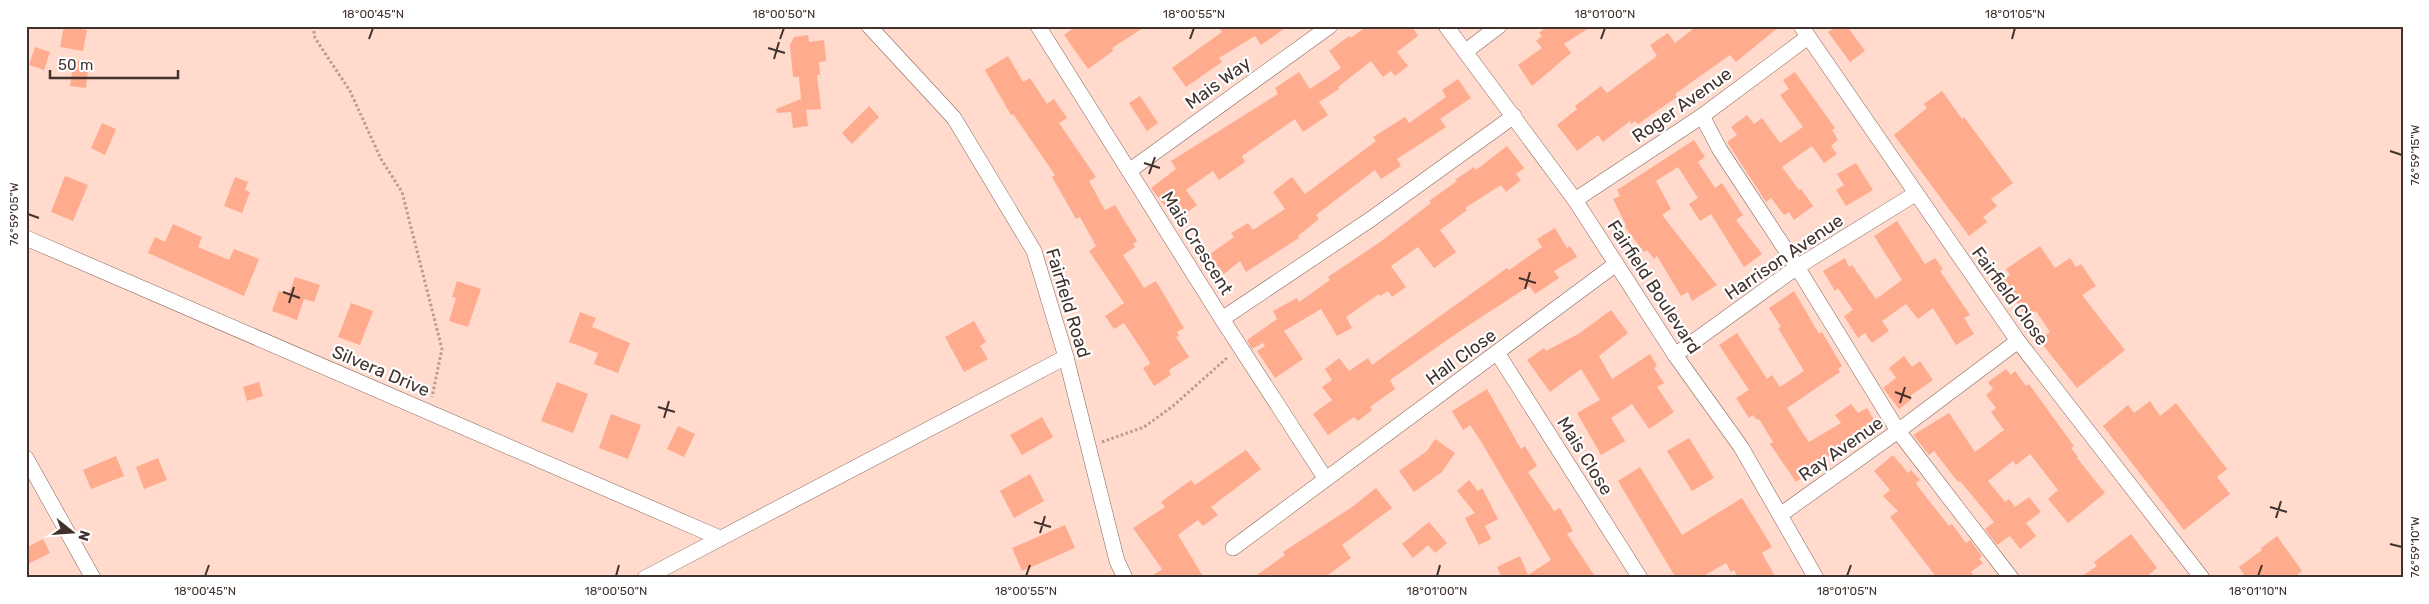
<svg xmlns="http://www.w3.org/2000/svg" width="2429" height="604" viewBox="0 0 2429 604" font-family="Rubik,sans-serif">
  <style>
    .building { fill: #ffab8e }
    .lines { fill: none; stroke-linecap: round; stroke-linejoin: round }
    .street-casing { stroke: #86665b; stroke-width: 16 }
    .path { stroke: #b89b91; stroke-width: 3; stroke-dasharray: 2.5 2.5; stroke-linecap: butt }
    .street { stroke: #fff; stroke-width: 15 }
    .ticks { fill: none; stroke: #41322d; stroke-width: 2 }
    .labels { text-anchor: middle; stroke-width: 4.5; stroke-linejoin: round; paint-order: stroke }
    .street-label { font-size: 18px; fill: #41322d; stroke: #fff }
    .neatline { fill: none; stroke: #41322d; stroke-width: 2 }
    .ticks-label { font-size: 12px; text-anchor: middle; fill: #41322d }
  </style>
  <rect width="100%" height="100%" fill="#ffdacd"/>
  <g class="building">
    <path d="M64 26 87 30 83 51 60 47Z"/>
    <path d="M1076 26H1146L1112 48 1113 51 1088 69 1064 35Z"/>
    <path d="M1218 26H1288L1261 45 1255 36 1219 58 1222 62 1186 87 1172 68 1222 32Z"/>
    <path d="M1367 26H1412L1418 36 1397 52 1408 66 1395 76 1391 71 1383 77 1371 61 1338 87 1339 89 1319 102 1328 115 1303 132 1295 119 1242 156 1245 162 1219 180 1213 171 1186 190 1197 205 1176 221 1151 188 1176 169 1171 161 1278 94 1275 88 1299 72 1310 89 1341 68 1329 51 1349 36 1351 38Z"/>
    <path d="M1547 26H1592L1564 44 1571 53 1532 86 1518 65 1542 48 1536 41 1542 36 1539 33Z"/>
    <path d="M1697 26H1780L1736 62 1730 55 1675 94 1677 97 1638 124 1635 121 1631 124 1630 121 1603 142 1598 135 1577 151 1557 125 1577 109 1575 106 1601 86 1607 93 1657 56 1650 45 1668 33 1675 43Z"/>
    <path d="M1837 26H1847L1865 51 1850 62 1828 32Z"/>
    <path d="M808 35 809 42 824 40 826 61 819 62 820 75H817L821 109 806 110 808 126 793 128 791 112 777 113 776 109 801 99 799 77H793L790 45 794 37Z"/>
    <path d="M35 47 50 52 44 70 29 65Z"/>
    <path d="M1008 56 1023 82 1030 78 1047 104 1054 99 1067 118 1059 123 1096 177 1089 181 1105 210 1115 205 1137 241 1133 244 1135 247 1123 255 1144 288 1156 281 1184 328 1177 332 1179 336 1176 337 1189 357 1169 370 1171 375 1154 386 1143 368 1150 364 1149 361 1124 323 1114 329 1105 316 1124 303 1089 251 1096 246 1080 217 1076 219 1052 177 1055 175 1013 114 1011 115 985 70Z"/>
    <path d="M74 60 89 62 86 88 70 86Z"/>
    <path d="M1795 72 1835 128 1832 130 1838 140 1831 146 1837 154 1824 163 1812 146 1782 167 1799 190 1801 189 1813 206 1794 220 1789 212 1784 215 1771 198 1766 202 1727 142 1737 135 1731 127 1747 115 1754 124 1762 118 1780 143 1803 127 1780 95 1789 89 1783 80Z"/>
    <path d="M1458 79 1471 98 1440 119 1446 127 1397 159 1401 166 1381 179 1375 170 1316 215 1319 219 1298 236 1299 238 1246 272 1240 261 1224 274 1209 255 1234 237 1231 233 1248 223 1253 230 1285 209 1273 192 1292 177 1305 194 1376 141 1373 137 1405 117 1409 123 1446 97 1442 90Z"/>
    <path d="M1942 91 1962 119 1964 117 2013 183 1991 199 1997 206 1983 217 1987 222 1969 236 1894 135 1927 108 1924 104Z"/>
    <path d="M1140 96 1158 123 1147 131 1129 103Z"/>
    <path d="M869 106 879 117 852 144 842 133Z"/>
    <path d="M102 123 116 129 105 155 91 148Z"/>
    <path d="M1694 140 1705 157 1698 162 1715 188 1722 183 1743 215 1736 220 1762 254 1744 267 1711 214 1700 221 1689 204 1698 198 1678 167 1656 181 1671 209 1662 215 1717 285 1692 301 1688 292 1681 296 1657 256 1654 259 1647 250 1644 252 1624 226 1626 225 1613 199 1620 196 1617 190Z"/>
    <path d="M1507 146 1524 168 1516 174 1521 180 1506 192 1501 185 1465 208 1467 210 1440 230 1456 252 1434 268 1418 247 1391 266 1406 287 1392 297 1388 291 1380 296 1379 294 1346 317 1352 328 1337 336 1321 309 1284 331 1303 359 1275 378 1257 351 1265 346 1263 343 1252 349 1247 340 1277 319 1273 311 1297 298 1299 302 1330 280 1328 277 1380 242 1431 203 1429 201 1457 181 1455 180 1474 167 1476 170Z"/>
    <path d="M1856 163 1873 190 1846 206 1836 190 1844 185 1837 174Z"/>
    <path d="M65 176 88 185 73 221 51 212Z"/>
    <path d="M235 177 248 182 245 190 250 192 242 213 224 206Z"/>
    <path d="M1897 221 1925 264 1935 258 1943 269 1940 271 1970 315 1964 318 1974 334 1956 345 1933 308 1918 319 1906 304 1882 321 1889 331 1872 343 1865 333 1858 338 1844 316 1853 310 1838 288 1835 291 1823 271 1845 258 1849 267 1852 265 1876 299 1902 280 1874 236Z"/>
    <path d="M173 224 202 237 198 247 229 260 234 249 259 259 244 296 148 253 155 237 165 242Z"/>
    <path d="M1555 228 1567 248 1570 246 1577 257 1554 271 1559 278 1535 294 1529 286 1460 331 1390 380 1395 389 1370 407 1372 410 1358 421 1354 417 1328 435 1313 414 1332 400 1322 387 1332 380 1325 369 1339 358 1349 371 1368 358 1372 365 1507 268 1509 270 1542 247 1537 239Z"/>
    <path d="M2040 246 2055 268 2070 258 2076 267 2081 264 2096 286 2082 295 2125 350 2077 388 2039 340 2050 332 2036 311 2026 317 2015 300 2011 302 1998 282 2010 275 2006 269Z"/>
    <path d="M295 277 320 285 314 302 304 299 297 320 272 311 279 291 289 294Z"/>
    <path d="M457 281 481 289 468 327 449 321 456 298 452 297Z"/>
    <path d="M1794 291 1819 334 1822 332 1842 366 1838 369 1840 372 1787 408 1802 432 1809 442 1841 423 1835 415 1851 404 1858 413 1867 408 1878 426 1825 458 1827 460 1796 482 1770 444 1773 442 1759 419 1757 420 1753 415 1749 418 1736 398 1749 390 1719 345 1737 333 1767 379 1772 375 1780 387 1804 371 1778 328 1781 327 1769 308Z"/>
    <path d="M351 303 373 311 360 345 338 337Z"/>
    <path d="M1611 310 1628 333 1599 356 1612 379 1650 354 1657 366 1654 368 1664 383 1657 387 1674 412 1649 429 1632 404 1611 418 1625 441 1601 455 1577 413 1600 400 1581 369 1550 392 1527 360 1544 348 1546 351 1580 333Z"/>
    <path d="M580 312 596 318 592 327 630 343 618 373 594 364 598 353 569 342Z"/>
    <path d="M974 321 986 342 980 346 988 359 964 372 945 337Z"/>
    <path d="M1904 356 1912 367 1920 361 1933 380 1910 396 1912 399 1899 409 1883 388 1896 378 1889 368Z"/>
    <path d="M2006 369 2011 375 2015 371 2026 386 2029 384 2074 446 2071 448 2078 457 2077 458 2105 493 2068 523 2048 499 2058 490 2030 454 2016 465 2013 461 1988 481 2005 502 2009 499 2015 507 2029 497 2041 512 2026 523 2036 536 2020 549 2010 536 1997 545 1985 529 1994 522 1960 481 1958 482 1934 451 1929 455 1913 435 1949 413 1975 452 2004 430 1991 412 1996 408 1986 395 1993 389 1988 382Z"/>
    <path d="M259 382 263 396 247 401 243 387Z"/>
    <path d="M557 382 588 394 573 433 541 421Z"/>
    <path d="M1487 389 1521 449 1525 446 1537 466 1528 472 1554 511 1560 508 1573 531 1567 534 1596 578H1502L1497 567 1520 556 1528 575 1551 560 1480 440 1470 425 1463 430 1452 411Z"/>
    <path d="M2150 401 2160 416 2176 403 2227 469 2217 477 2230 494 2184 530 2103 426 2128 405 2134 413Z"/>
    <path d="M611 414 641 425 628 459 599 448Z"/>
    <path d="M1042 417 1053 437 1022 455 1010 435Z"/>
    <path d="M678 426 695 434 684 457 667 449Z"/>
    <path d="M1689 438 1714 478 1692 491 1667 451Z"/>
    <path d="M1435 439 1455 453 1442 472 1414 492 1399 471 1427 451Z"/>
    <path d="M1246 450 1261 469 1211 507 1218 515 1203 526 1198 520 1178 535 1204 578H1149L1162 569 1133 528 1165 507 1161 502 1191 480 1195 485Z"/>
    <path d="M1893 455 1908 473 1911 470 1920 480 1916 483 1919 488 1949 526 1952 524 1966 543 1970 540 1982 556 1979 559 1983 563 1971 572 1975 578H1937L1890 517 1898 511 1883 496 1890 490 1874 471Z"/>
    <path d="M116 456 124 476 91 489 83 470Z"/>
    <path d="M158 458 167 480 144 489 136 467Z"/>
    <path d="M1640 467 1682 535 1742 498 1772 547 1762 553 1776 578H1738L1734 570 1731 572 1726 563 1700 578H1676L1618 481Z"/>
    <path d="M1030 474 1044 501 1014 518 1000 491Z"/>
    <path d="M1469 480 1478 491 1482 488 1498 519 1485 526 1491 539 1479 545 1465 518 1475 513 1457 491Z"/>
    <path d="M1376 488 1392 508 1342 545 1351 558 1324 578H1253L1285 555 1283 552 1352 507Z"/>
    <path d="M1429 522 1447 543 1435 553 1428 545 1413 558 1402 544Z"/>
    <path d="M1065 525 1075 548 1022 571 1012 548Z"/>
    <path d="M2131 534 2157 568 2145 578H2079L2097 566 2094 562Z"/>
    <path d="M2277 536 2302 571 2293 578H2246L2239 567 2262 550 2261 548Z"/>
    <path d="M43 539 50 553 26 565V548Z"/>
  </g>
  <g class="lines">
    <defs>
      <g id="street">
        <path d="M869 26 954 118 1034 251 1066 357 1117 561 1125 578"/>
        <path d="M1038 26 1222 319 1325 478"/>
        <path d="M1446 26 1575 200 1675 355 1741 447 1816 578"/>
        <path d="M1801 26 2018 341 2202 578"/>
        <path d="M1466 51 1499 26"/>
        <path d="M1702 116 1720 150 1797 267 1898 431 2011 578"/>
        <path d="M1129 171 1330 26"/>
        <path d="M1575 200 1702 116 1808 37"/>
        <path d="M26 238 720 538"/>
        <path d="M1222 319 1371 219 1514 116"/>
        <path d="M1498 354 1640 578"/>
        <path d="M1675 355 1797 267 1915 194"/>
        <path d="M26 458 93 578"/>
        <path d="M1780 515 1898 431 2018 341"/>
        <path d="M1233 548 1616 264"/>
        <path d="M645 578 1066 357"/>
      </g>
    </defs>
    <use href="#street" class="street-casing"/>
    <g class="path">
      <path d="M313 26 315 38 350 91 381 159 402 192 442 349 432 397"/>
      <path d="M1102 442 1144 427 1173 406 1228 357"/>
    </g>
    <use href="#street" class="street"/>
  </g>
  <path class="ticks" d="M369 39 373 28M780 39 784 28M1190 39 1194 28M1601 39 1605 28M2012 39 2015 28M768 48 785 53M774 59 779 42M2390 151 2402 155M1144 163 1160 168M1149 174 1155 157M28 214 39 218M1519 278 1536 283M1525 289 1530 272M283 292 300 298M289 303 294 287M1895 392 1911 398M1900 403 1905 387M658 407 675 412M664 418 669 401M2270 507 2287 512M2276 518 2281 501M1034 522 1051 527M1040 533 1045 516M2390 544 2402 547M205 576 209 565M616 576 619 565M1026 576 1030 565M1437 576 1440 565M1847 576 1851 565M2258 576 2262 565"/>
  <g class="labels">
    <g class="street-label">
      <text transform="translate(1218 83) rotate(-36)" y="6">Mais Way</text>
      <text transform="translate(1682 105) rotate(-35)" y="6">Roger Avenue</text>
      <text transform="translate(1197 243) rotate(58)" y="6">Mais Crescent</text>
      <text transform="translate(1784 257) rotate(-34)" y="6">Harrison Avenue</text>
      <text transform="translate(1654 287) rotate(57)" y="6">Fairfield Boulevard</text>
      <text transform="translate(2010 296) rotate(54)" y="6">Fairfield Close</text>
      <text transform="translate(1068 303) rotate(73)" y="6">Fairfield Road</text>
      <text transform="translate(1461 357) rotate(-36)" y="6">Hall Close</text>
      <text transform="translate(381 371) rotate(23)" y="6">Silvera Drive</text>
      <text transform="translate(1841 449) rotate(-35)" y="6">Ray Avenue</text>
      <text transform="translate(1585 456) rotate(58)" y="6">Mais Close</text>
    </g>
  </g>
  <rect width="2429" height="604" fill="none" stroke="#ffffff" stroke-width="55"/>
  <g transform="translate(72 532) rotate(107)" stroke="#ffffff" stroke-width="4" paint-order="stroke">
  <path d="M0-4L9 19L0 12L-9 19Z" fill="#41322d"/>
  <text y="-8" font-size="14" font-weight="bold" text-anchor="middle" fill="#41322d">N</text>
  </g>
  <path d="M50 70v8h128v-8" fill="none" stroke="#41322d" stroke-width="2.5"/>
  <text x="58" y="70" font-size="15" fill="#41322d" stroke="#ffffff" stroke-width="4" paint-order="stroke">50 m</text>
  <rect x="28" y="28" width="2374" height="548" class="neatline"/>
  <g class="ticks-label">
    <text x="373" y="18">18°00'45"N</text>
    <text x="784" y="18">18°00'50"N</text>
    <text x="1194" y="18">18°00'55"N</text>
    <text x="1605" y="18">18°01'00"N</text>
    <text x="2015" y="18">18°01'05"N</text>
    <text transform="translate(2415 155) rotate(-90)" y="4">76°59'15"W</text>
    <text transform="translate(14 214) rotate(-90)" y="4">76°59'05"W</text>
    <text transform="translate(2415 547) rotate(-90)" y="4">76°59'10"W</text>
    <text x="205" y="595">18°00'45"N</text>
    <text x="616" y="595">18°00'50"N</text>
    <text x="1026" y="595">18°00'55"N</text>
    <text x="1437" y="595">18°01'00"N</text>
    <text x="1847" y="595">18°01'05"N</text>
    <text x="2258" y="595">18°01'10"N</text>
  </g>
</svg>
